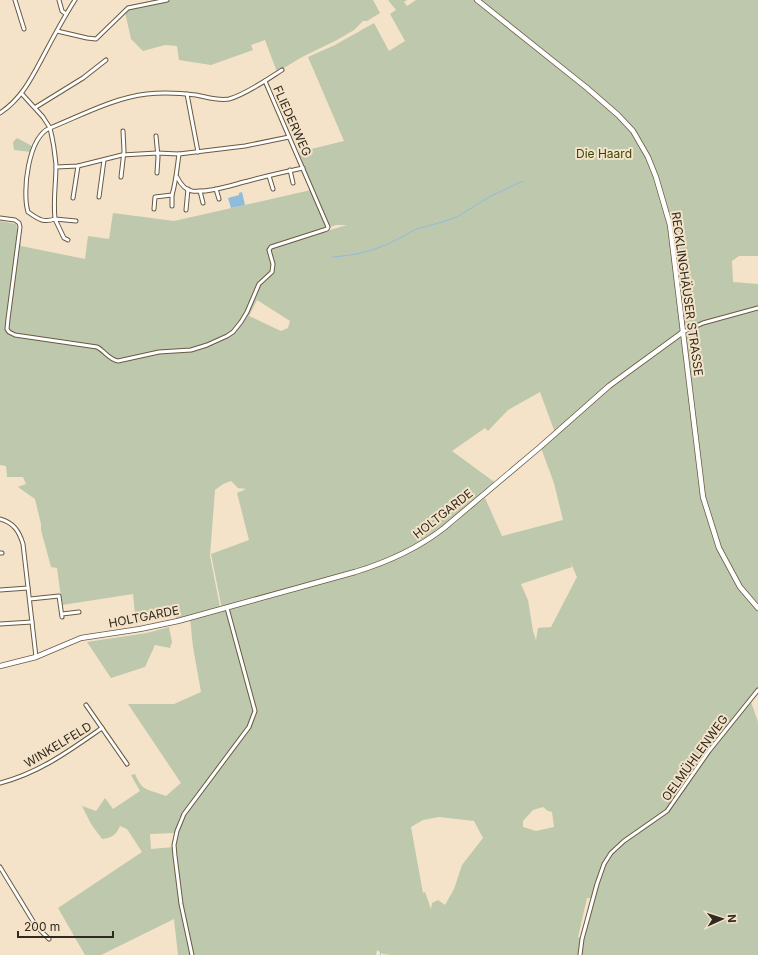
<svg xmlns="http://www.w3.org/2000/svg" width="758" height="955" viewBox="0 0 758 955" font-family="Inter,sans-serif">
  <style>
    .green { fill: #bdc8ac; fill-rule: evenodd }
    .water { fill: #90bcdc }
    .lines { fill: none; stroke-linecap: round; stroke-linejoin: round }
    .stream { stroke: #90bcdc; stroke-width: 1 }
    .street-casing { stroke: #685a42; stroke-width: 5 }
    .secondary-casing { stroke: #685a42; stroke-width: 6 }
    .street { stroke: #fff; stroke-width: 3 }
    .secondary { stroke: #fff; stroke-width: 4.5 }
    .labels { text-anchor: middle; stroke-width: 4; stroke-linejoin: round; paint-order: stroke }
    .street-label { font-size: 12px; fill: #312a20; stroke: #f4e3c8 }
    .park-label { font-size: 12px; fill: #354800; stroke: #f4e3c8 }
  </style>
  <rect width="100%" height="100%" fill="#f4e3c8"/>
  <g class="green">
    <path d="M154 0H373L380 13 367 21H363L354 30 337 40 302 57 277 72 265 40 251 45 253 50 211 65 179 60 177 46 165 45 143 51 131 39 125 12 127 10 126 6Z"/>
    <path d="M388 0H407L404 2 407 6 416 0H758V256H739L732 261 733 282 758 284V690L750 699 758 722V955H391L383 954 377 950 376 955H192L181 904 174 860C176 892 183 924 190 955H178L174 919 101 955H85L58 908 142 852 127 829 120 826C116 835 112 838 102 839L91 824 82 806 96 811 105 798 113 809 140 791 131 775 135 774C137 778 139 783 142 786 146 791 160 793 166 796L181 783 128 704H174L201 692 193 647 190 618 222 609 211 554 249 540 237 493 246 489 238 488 231 481 223 484 215 490 210 556 220 607 176 619 175 613 166 616 136 623 133 594 62 605 57 568 51 567 41 530V524L35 499 18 487 26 484 23 477H7L6 466 0 465V221L16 224 21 246 85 259 88 236 109 239 113 213 174 221 311 190 326 226 325 229 268 246 269 248 347 225H336L330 227 309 179 299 152 344 141 308 57 335 45 374 23 389 51 405 41 390 14 396 10ZM257 300 290 321 288 328 281 331 249 316ZM540 392 554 430 557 434 541 448 554 483 563 520 502 536 485 498 473 507 453 525 445 528 497 484 452 451 485 428 488 431 508 410ZM570 561 577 577 551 627 538 628 536 640 533 631 528 600 521 584 572 567ZM234 748 179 825 174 847 151 849 150 834 175 833 179 819 188 805ZM543 807 548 811 552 812 554 827 536 831 523 827V821L533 810ZM439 817 474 821 483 838 462 865 454 889 445 905 438 900 432 903 431 909 425 892 423 893 411 827 423 820ZM587 898H593L582 939 578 937Z"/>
    <path d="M17 138 32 146 31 152 14 150 13 142Z"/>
    <path d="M169 627 172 642 170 648 155 645 145 667 111 678 87 642 147 633Z"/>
  </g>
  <path class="water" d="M242 192 245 205 231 208 228 198 239 195V193Z"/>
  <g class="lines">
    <g class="stream">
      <path d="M417 229 442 222 457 217 489 197 523 181"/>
      <path d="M333 257C368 254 385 247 416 229"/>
      <path d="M380 955 381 952"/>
    </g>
    <defs>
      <g id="street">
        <path d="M15 0 24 29"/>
        <path d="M59 0 62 11 66 14"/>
        <path d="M57 31 87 38 96 39 128 8 167 0"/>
        <path d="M22 94 43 117 50 128C82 115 113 98 147 94 164 92 180 93 196 95 207 97 218 101 229 99 245 95 268 79 282 70"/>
        <path d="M187 94 198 152"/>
        <path d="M36 107 83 78 106 60"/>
        <path d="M0 113C23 98 33 75 46 51 55 34 64 17 75 0"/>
        <path d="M50 128C53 140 55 153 56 165 56 183 53 200 55 219 43 223 38 219 28 212 22 192 28 137 50 128Z"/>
        <path d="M156 136 158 157 157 173"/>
        <path d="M56 167 78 166 122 155 157 153 179 154 245 146 289 137"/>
        <path d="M290 170 293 183"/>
        <path d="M269 176 273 189"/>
        <path d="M121 177 124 151 123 131"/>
        <path d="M177 177C180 183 185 190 192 191 209 193 232 185 248 181 266 176 284 172 303 168"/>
        <path d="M216 189 219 199"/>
        <path d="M200 191 203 203"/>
        <path d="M172 195V206"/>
        <path d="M99 197 104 160"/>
        <path d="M73 198 78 166"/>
        <path d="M154 209 155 197 172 195C176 182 177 168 179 154"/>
        <path d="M186 210 188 189"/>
        <path d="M0 218 15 220 19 223 20 227 8 319 7 329 9 332 15 335 97 347C105 351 108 359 118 361L159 352 191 350 207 345 227 336 233 332 241 322 247 312 259 284 272 272 273 264 269 250 271 247 324 230 327 229 328 227 265 81"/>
        <path d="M68 240 64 238 55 219 76 221"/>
        <path d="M683 332 703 323 758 308"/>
        <path d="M0 519C14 523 19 531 23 544L36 657"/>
        <path d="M0 553H2"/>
        <path d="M0 590 28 588"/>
        <path d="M30 599 59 596 62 617"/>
        <path d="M62 614 79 612"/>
        <path d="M0 624 32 622"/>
        <path d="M86 705 127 764"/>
        <path d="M0 783C39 773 69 751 102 728"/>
        <path d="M0 867 36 926 49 939"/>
        <path d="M192 955 181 904 175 856 174 845 177 831 184 814 249 727 255 711 227 608"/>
        <path d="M580 955 582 939 597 884 604 864 611 853 624 841 667 811 709 751 758 690"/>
      </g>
      <g id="secondary">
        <path d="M477 0 587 88 618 115 633 131 648 157 656 177 670 225 703 497 719 548 740 587 758 608"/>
        <path d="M0 666 36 657 81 638 140 629 178 621 355 572C388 562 417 549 444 528L540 447 609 386 683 332"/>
      </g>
    </defs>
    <use href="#street" class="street-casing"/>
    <use href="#secondary" class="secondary-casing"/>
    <use href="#street" class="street"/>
    <use href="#secondary" class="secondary"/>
  </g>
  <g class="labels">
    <g class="street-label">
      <text transform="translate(292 121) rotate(66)" y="4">FLIEDERWEG</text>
      <text transform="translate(687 294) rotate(82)" y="4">RECKLINGHÄUSER STRASSE</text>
      <text transform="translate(443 514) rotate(-38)" y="4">HOLTGARDE</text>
      <text transform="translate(144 617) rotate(-11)" y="4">HOLTGARDE</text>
      <text transform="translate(58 745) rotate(-31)" y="4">WINKELFELD</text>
      <text transform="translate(695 758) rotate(-54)" y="4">OELMÜHLENWEG</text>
    </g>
    <g class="park-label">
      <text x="604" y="158">Die Haard</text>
    </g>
  </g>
  <g transform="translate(722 919) rotate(87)" stroke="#f4e3c8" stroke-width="3" paint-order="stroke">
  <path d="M0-3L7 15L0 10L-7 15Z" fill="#312a20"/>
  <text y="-6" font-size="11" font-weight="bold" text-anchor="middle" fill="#312a20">N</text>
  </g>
  <path d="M18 931v6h95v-6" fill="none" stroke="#312a20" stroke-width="2"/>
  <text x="24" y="931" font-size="12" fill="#312a20" stroke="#f4e3c8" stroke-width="3" paint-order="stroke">200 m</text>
</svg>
